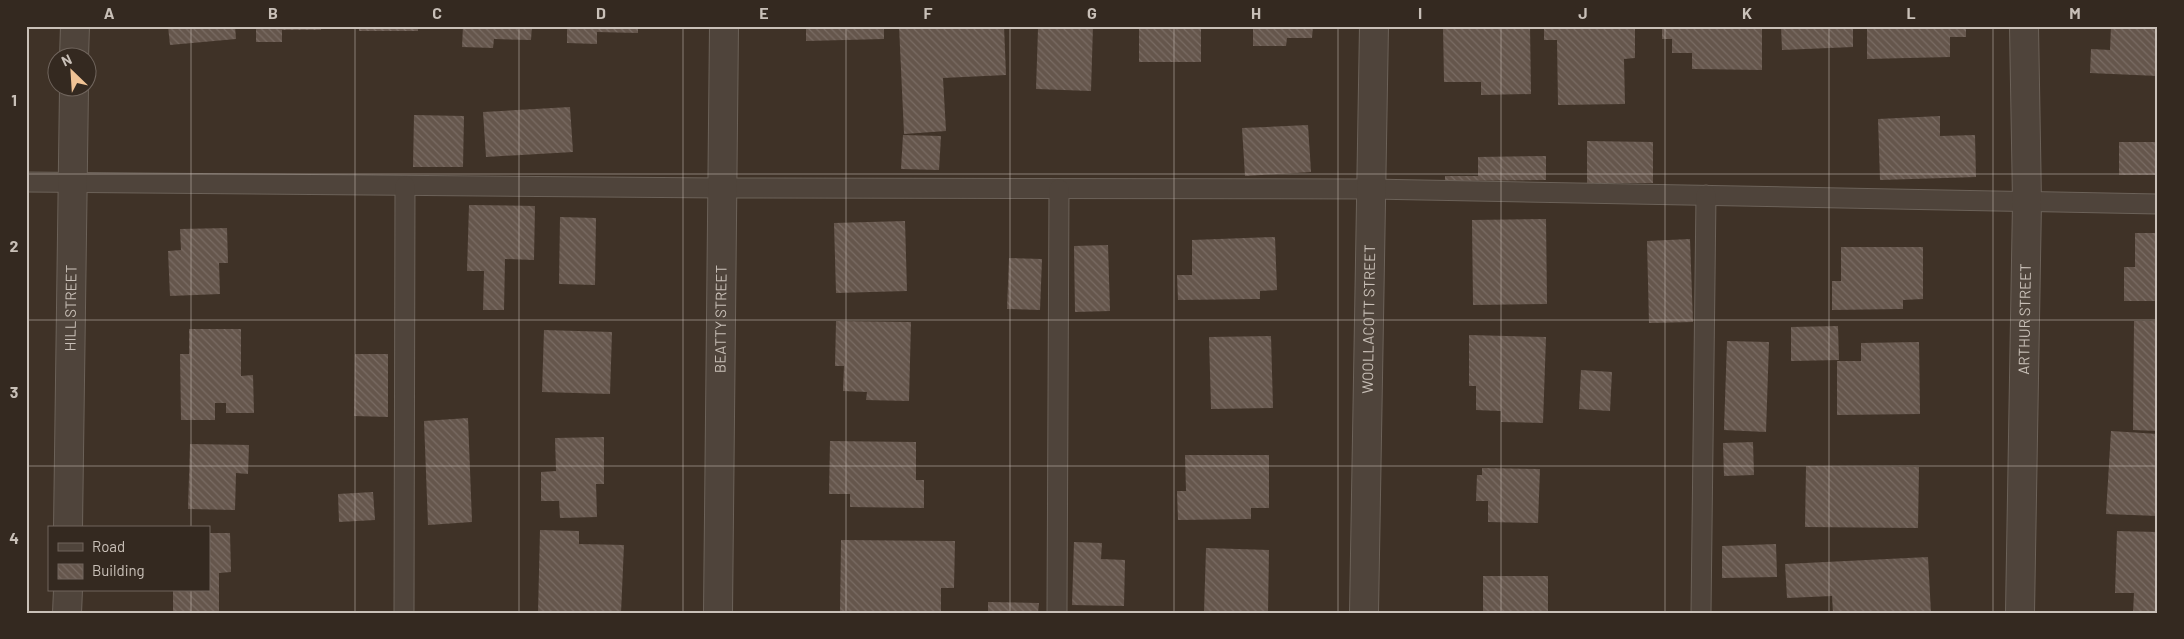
<svg xmlns="http://www.w3.org/2000/svg" width="2184" height="639" viewBox="0 0 2184 639" font-family="Barlow,sans-serif">
  <style>
    .building { fill: url(#building-back-hatch) }
    .lines { fill: none; stroke-linecap: round; stroke-linejoin: round }
    .service-casing { stroke: #6c6259; stroke-width: 21 }
    .minor-casing { stroke: #6c6259; stroke-width: 30 }
    .service { stroke: #4f443b; stroke-width: 19 }
    .minor { stroke: #4f443b; stroke-width: 28 }
    .grid { fill: none; stroke: #c9c0b8; stroke-width: 1; stroke-opacity: 0.55 }
    .labels { text-anchor: middle; stroke-width: 4.5; stroke-linejoin: round; paint-order: stroke }
    .street-label { font-size: 15px; fill: #c9c0b8; stroke: #342920 }
    .neatline { fill: none; stroke: #c9c0b8; stroke-width: 2 }
    .grid-label { font-size: 16px; text-anchor: middle; font-weight: bold; fill: #c9c0b8 }
  </style>
  <defs>
    <pattern id="building-back-hatch" width="6" height="6" patternUnits="userSpaceOnUse" patternTransform="scale(1.25)"><rect width="6" height="6" fill="#65564c"/><path d="M-1 5l2 2M0 0l6 6M5-1l2 2" fill="none" stroke="#7a6c64"/></pattern>
  </defs>
  <rect width="100%" height="100%" fill="#3f3227"/>
  <g class="building">
    <path d="M168 26H235L236 39 170 45Z"/>
    <path d="M256 26H321V30H282V42H256Z"/>
    <rect x="359" y="26" width="59" height="5"/>
    <path d="M463 26H532L531 40 494 39 493 48 462 47Z"/>
    <path d="M567 26H638V33L597 32V44L567 43Z"/>
    <path d="M806 26H884V39L806 41Z"/>
    <path d="M899 26H1004L1006 75 943 78 946 131 904 134Z"/>
    <path d="M1017 26H1093L1091 91 1036 89 1038 29 1017 28Z"/>
    <rect x="1139" y="26" width="62" height="36"/>
    <path d="M1253 26H1313L1312 38H1287L1286 46H1253Z"/>
    <path d="M1443 26H1530L1531 94 1481 95V82H1444Z"/>
    <path d="M1544 26H1635V58L1624 59 1625 104 1558 105 1557 40H1544Z"/>
    <path d="M1662 26H1762V70L1692 69V53H1672V39H1662Z"/>
    <path d="M1781 26H1853V47L1782 50Z"/>
    <path d="M1867 26H1966V37H1950V57L1867 59Z"/>
    <path d="M2111 26H2158V76L2090 73 2091 49 2110 50Z"/>
    <path d="M570 107 573 152 486 157 483 112Z"/>
    <path d="M414 115 464 116 463 167H413Z"/>
    <path d="M1940 116V136L1975 135 1976 177 1880 180 1878 119Z"/>
    <path d="M1308 125 1311 172 1245 176 1242 128Z"/>
    <path d="M903 135 941 136 939 170 901 169Z"/>
    <path d="M1587 141 1653 142V183H1587Z"/>
    <rect x="2119" y="142" width="39" height="33"/>
    <path d="M1546 156V180L1445 181V176H1478V157Z"/>
    <path d="M469 205 535 206 534 260 505 259 504 310H483L484 271H467Z"/>
    <path d="M560 217 596 218 595 285 559 284Z"/>
    <path d="M1546 219 1547 304 1473 305 1472 220Z"/>
    <path d="M905 221 907 291 836 293 834 223Z"/>
    <path d="M227 228 228 263H219L220 294 170 296 168 251 181 250 180 229Z"/>
    <path d="M2135 233H2158V301H2124V267H2135Z"/>
    <path d="M1275 237 1277 290 1260 291V299L1178 300 1177 275H1192V240Z"/>
    <path d="M1690 239 1693 322 1649 323 1647 241Z"/>
    <path d="M1108 245 1110 311 1075 312 1074 246Z"/>
    <path d="M1841 247H1923V299L1903 300V309L1832 310V281H1841Z"/>
    <path d="M1009 258 1042 259 1040 310 1007 309Z"/>
    <path d="M836 321 911 322 909 401 866 400 867 392 843 391 844 366H835Z"/>
    <path d="M2134 321H2158V431L2133 430Z"/>
    <path d="M1838 326 1839 360 1791 361V327Z"/>
    <path d="M189 329H241V376L253 375 254 413H226V403H215V420H181L180 354H189Z"/>
    <path d="M544 330 612 332 610 394 542 392Z"/>
    <path d="M1469 335 1546 337 1543 423 1501 422V411L1476 410V386H1469Z"/>
    <path d="M1271 336 1273 408 1211 409 1209 337Z"/>
    <path d="M1727 341 1769 342 1766 432 1724 430Z"/>
    <path d="M1919 342 1920 414 1837 415V361H1861V343Z"/>
    <path d="M355 354H388V417L354 416Z"/>
    <path d="M1581 370 1612 372 1610 411 1579 409Z"/>
    <path d="M468 418 472 522 428 525 424 421Z"/>
    <path d="M2111 431 2158 434V516L2106 514Z"/>
    <path d="M604 437V484H596L597 517 560 518 559 501H541V472L556 471 555 438Z"/>
    <path d="M830 441 916 442V480H924V508L850 507V494H829Z"/>
    <path d="M1753 442 1754 475 1724 476 1723 443Z"/>
    <path d="M190 444 249 445 248 474 236 473 235 510 188 509Z"/>
    <path d="M1185 455H1269V508H1251V519L1178 520 1177 491H1186Z"/>
    <path d="M1806 466 1919 467 1918 528 1805 527Z"/>
    <path d="M1482 468 1540 469 1538 523 1488 522V501H1476L1477 475H1482Z"/>
    <path d="M373 492 375 520 339 522 338 494Z"/>
    <path d="M540 530 579 531V544L624 545 621 613H538Z"/>
    <path d="M2117 531 2158 532V613H2133L2134 593H2115Z"/>
    <path d="M209 533H230L231 572 219 573V613H173V590H209Z"/>
    <path d="M841 540 955 541 954 588H941V613H840Z"/>
    <path d="M1074 542 1102 543 1101 559 1125 560 1124 606 1072 605Z"/>
    <path d="M1776 544 1777 577 1722 578V546Z"/>
    <path d="M1206 548 1269 550 1268 613H1204Z"/>
    <path d="M1928 557 1931 613H1833L1832 596 1787 598 1785 564Z"/>
    <rect x="1483" y="576" width="65" height="37"/>
    <path d="M988 602 1039 603 1038 613H988Z"/>
  </g>
  <g class="lines">
    <defs>
      <g id="service">
        <path d="M26 182 722 188 1371 189 2158 204"/>
        <path d="M404 613 405 186"/>
        <path d="M1057 613 1059 189"/>
        <path d="M1701 613 1706 195"/>
      </g>
      <g id="minor">
        <path d="M74 58 75 26"/>
        <path id="s1" d="M68 528 74 88"/>
        <path d="M67 613 68 590"/>
        <path id="s2" d="M718 613 724 26"/>
        <path id="s3" d="M1364 613 1374 26"/>
        <path id="s4" d="M2020 613 2027 202 2024 26"/>
      </g>
    </defs>
    <use href="#service" class="service-casing"/>
    <use href="#minor" class="minor-casing"/>
    <use href="#service" class="service"/>
    <use href="#minor" class="minor"/>
  </g>
  <path class="grid" d="M191 26V528M355 26V613M519 26V613M683 26V613M846 26V613M1010 26V613M1174 26V613M1338 26V613M1501 26V613M1665 26V613M1829 26V613M1993 26V613M26 174H2158M26 320H2158M26 466H2158M191 590V613"/>
  <g class="labels">
    <g class="street-label">
      <text dy="5" stroke="none"><textPath href="#s1" startOffset="220">HILL STREET</textPath></text>
      <text dy="5" stroke="none"><textPath href="#s2" startOffset="294">BEATTY STREET</textPath></text>
      <text dy="5" stroke="none"><textPath href="#s3" startOffset="294">WOOLLACOTT STREET</textPath></text>
      <text dy="5" stroke="none"><textPath href="#s4" startOffset="294">ARTHUR STREET</textPath></text>
    </g>
  </g>
  <rect width="2184" height="639" fill="none" stroke="#342920" stroke-width="55"/>
  <rect x="48" y="526" width="162" height="65" fill="#342920" stroke="#70655d"/>
  <rect x="58" y="543" width="25" height="8" fill="#4f443b" stroke="#70655d"/>
  <text x="92" y="552" font-size="15" fill="#c9c0b8">Road</text>
  <rect x="58" y="564" width="25" height="15" fill="url(#building-back-hatch)" stroke="#70655d"/>
  <text x="92" y="576" font-size="15" fill="#c9c0b8">Building</text>
  <g transform="translate(72 72) rotate(335)"><circle r="24" fill="#342920" stroke="#70655d"/>
  <path d="M0-4L9 19L0 12L-9 19Z" fill="#f1c395"/>
  <text y="-8" font-size="14" font-weight="bold" text-anchor="middle" fill="#c9c0b8">N</text>
  </g>
  <rect x="28" y="28" width="2128" height="584" class="neatline"/>
  <g class="grid-label">
    <text x="109" y="19">A</text>
    <text x="273" y="19">B</text>
    <text x="437" y="19">C</text>
    <text x="601" y="19">D</text>
    <text x="764" y="19">E</text>
    <text x="928" y="19">F</text>
    <text x="1092" y="19">G</text>
    <text x="1256" y="19">H</text>
    <text x="1420" y="19">I</text>
    <text x="1583" y="19">J</text>
    <text x="1747" y="19">K</text>
    <text x="1911" y="19">L</text>
    <text x="2075" y="19">M</text>
    <text x="14" y="106">1</text>
    <text x="14" y="252">2</text>
    <text x="14" y="398">3</text>
    <text x="14" y="544">4</text>
  </g>
</svg>
